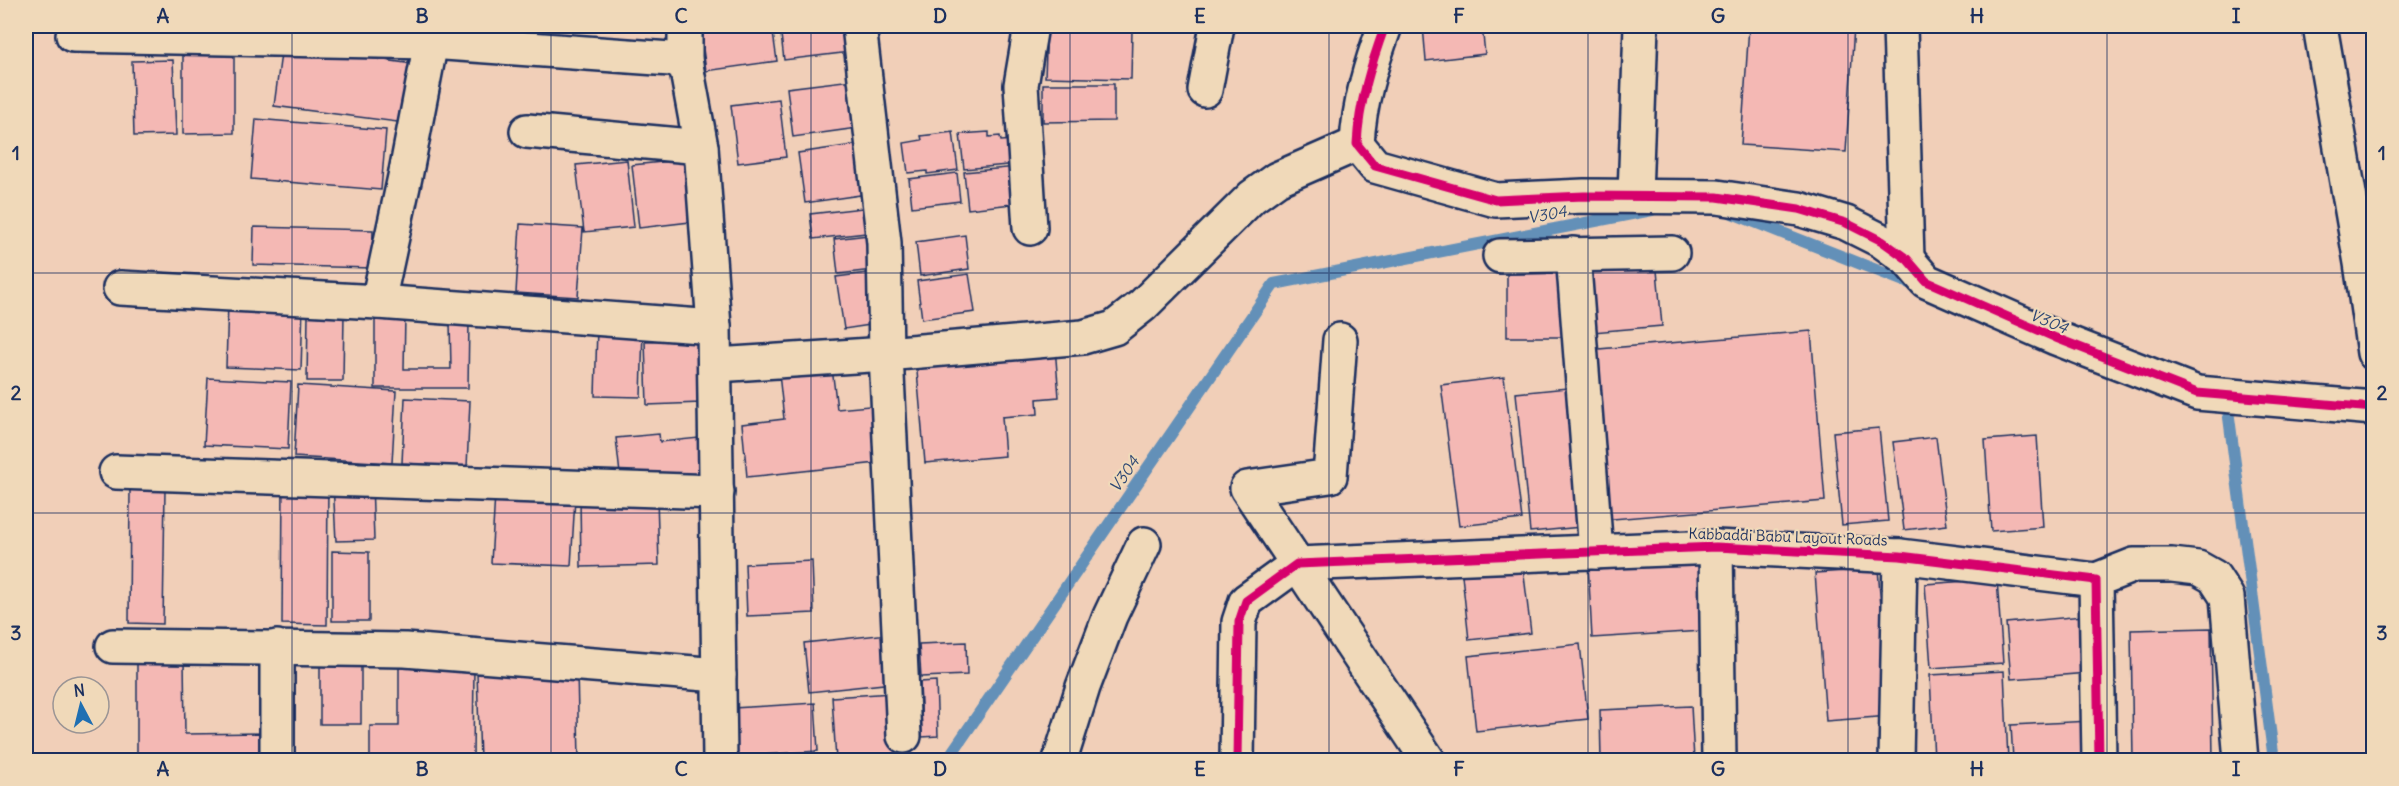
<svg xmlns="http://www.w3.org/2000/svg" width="2399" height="786" viewBox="0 0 2399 786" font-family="Delius,sans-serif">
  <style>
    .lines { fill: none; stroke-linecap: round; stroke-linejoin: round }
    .stream { stroke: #6390b8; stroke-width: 12 }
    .building { fill: #f4b8b4; stroke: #1b2f5e; stroke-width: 1.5 }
    .street-casing { stroke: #1b2f5e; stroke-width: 38 }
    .secondary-casing { stroke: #1b2f5e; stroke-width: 38 }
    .street { stroke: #f0d9b9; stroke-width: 33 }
    .secondary { stroke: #f0d9b9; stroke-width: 33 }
    .cycleway-casing { stroke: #f0d9b9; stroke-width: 13 }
    .cycleway { stroke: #d6006c; stroke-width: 9 }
    .grid { fill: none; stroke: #1b2f5e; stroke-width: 1.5; stroke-opacity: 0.55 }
    .labels { text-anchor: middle; stroke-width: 4.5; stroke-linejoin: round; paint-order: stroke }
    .street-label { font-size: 15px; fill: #1b2f5e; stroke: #f0d9b9 }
    .water-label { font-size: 16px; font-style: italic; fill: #2d4774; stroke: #f0d9b9 }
    .neatline { fill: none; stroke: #1b2f5e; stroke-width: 2 }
    .grid-label { font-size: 20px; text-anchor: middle; font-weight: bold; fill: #1b2f5e }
  </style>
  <rect width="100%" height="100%" fill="#f1cfb8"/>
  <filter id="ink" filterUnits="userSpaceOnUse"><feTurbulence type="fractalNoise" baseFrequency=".0167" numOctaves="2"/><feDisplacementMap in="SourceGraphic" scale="12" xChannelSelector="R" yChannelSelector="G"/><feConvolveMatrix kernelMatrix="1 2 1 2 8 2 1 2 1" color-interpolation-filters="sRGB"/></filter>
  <g filter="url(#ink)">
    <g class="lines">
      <g class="stream">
        <path d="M1732 213 1919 287"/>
        <path d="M2214 405 2228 410 2274 760"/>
        <path d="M947 760 1274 284 1652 210"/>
      </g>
    </g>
    <g class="building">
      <path d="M700 26H772L777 61 706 71Z"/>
      <path d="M780 26H847L850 52 784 60Z"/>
      <path d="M1423 26H1482L1485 54 1426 61Z"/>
      <path d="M1749 26H1854L1846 152 1741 145Z"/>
      <rect x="2367" y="26" width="7" height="14"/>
      <path d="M1047 27 1132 29 1131 79 1045 77Z"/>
      <path d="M282 46 413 64 405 123 274 106Z"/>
      <path d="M183 52H234V133L183 134Z"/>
      <path d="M173 60 176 135 134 136 132 61Z"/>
      <path d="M852 80 857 128 793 137 787 88Z"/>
      <path d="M1043 84H1114V121L1043 122Z"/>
      <path d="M779 99 786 157 738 163 731 105Z"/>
      <path d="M256 119 386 130 381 190 251 179Z"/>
      <path d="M953 132 958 170 927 174V171L908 173 904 143 922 140 921 136Z"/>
      <path d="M989 132V137L1000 136 1001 141 1015 140 1018 164 964 169 960 134Z"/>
      <path d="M866 143 874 193 805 203 798 153Z"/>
      <path d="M627 160 634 227 584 232 576 165Z"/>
      <path d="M683 160 690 222 639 228 632 165Z"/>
      <path d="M1017 167 1021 203 968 209 964 172Z"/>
      <path d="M957 173 960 201 912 207 909 179Z"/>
      <path d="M871 207 875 232 813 239 810 214Z"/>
      <path d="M520 224 583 228 578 297 516 293Z"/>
      <path d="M254 227 373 230 372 268 253 265Z"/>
      <path d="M877 234 882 269 838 274 834 239Z"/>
      <path d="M965 235 969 269 920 276 916 242Z"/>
      <path d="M1656 259 1662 326 1593 332 1587 266Z"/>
      <path d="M875 272 883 323 844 329 836 277Z"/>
      <path d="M1565 273V337H1507V274Z"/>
      <path d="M969 274 975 312 922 319 917 281Z"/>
      <path d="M228 302 303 304 301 370 226 367Z"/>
      <path d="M308 313H344L343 381H307Z"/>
      <path d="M375 316H405L404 369H451L450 322H469L468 388H375Z"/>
      <path d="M597 328 643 329 641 397 595 396Z"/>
      <path d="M1811 331 1825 501 1601 520 1587 350Z"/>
      <path d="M699 339 701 403 647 405 645 341Z"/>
      <path d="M1055 347 1059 397 1037 399 1038 414 1002 417 1005 456 925 463 916 360Z"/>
      <path d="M832 368 837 409 880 405 886 462 747 477 742 424 784 419 779 374Z"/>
      <path d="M1504 377 1522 519 1459 526 1441 385Z"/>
      <path d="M208 378 291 382 288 449 204 445Z"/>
      <path d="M298 385 396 391 392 463 294 457Z"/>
      <path d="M1567 388 1581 527 1530 532 1516 393Z"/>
      <path d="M405 398 470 401 467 467 402 463Z"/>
      <path d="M1879 428 1888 521 1842 525 1833 432Z"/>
      <path d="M659 434 660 442 699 438 703 475 621 483 616 438Z"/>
      <path d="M2037 436 2043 527 1991 531 1985 440Z"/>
      <path d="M1936 437 1947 525 1904 530 1893 442Z"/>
      <path d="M283 480H328L327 625 282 624Z"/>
      <path d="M372 482 374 540 336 541 333 483Z"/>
      <path d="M130 488 165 489 163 624 129 623Z"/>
      <path d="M495 494 575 498 571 566 491 563Z"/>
      <path d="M657 497 659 565 581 567 580 499Z"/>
      <path d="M332 551 369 552V621H332Z"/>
      <path d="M1698 556 1702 631 1592 638 1588 563Z"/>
      <path d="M1522 559 1531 633 1469 640 1461 566Z"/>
      <path d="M812 561 814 613 747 616 745 564Z"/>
      <path d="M1878 569 1890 716 1826 721 1815 573Z"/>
      <path d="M1997 579 2003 663 1931 668 1925 584Z"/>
      <path d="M2083 616 2088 673 2011 679 2006 623Z"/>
      <path d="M2211 628 2213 760H2133L2131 630Z"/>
      <path d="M888 634 893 683 809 692 804 643Z"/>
      <path d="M966 642 967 675 921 677 919 644Z"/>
      <path d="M1580 644 1588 719 1476 731 1468 656Z"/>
      <path d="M320 653 361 654V724H320Z"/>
      <path d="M137 659H184L185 734 272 733V760H137Z"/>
      <path d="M399 666H474L473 760H370V726H399Z"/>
      <path d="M577 670 579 760H480L477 673Z"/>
      <path d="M2004 671 2008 760H1934L1930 675Z"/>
      <path d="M936 681 938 736 922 737 920 682Z"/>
      <path d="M892 693 896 760H836L832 697Z"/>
      <path d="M815 703 818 751 736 757 733 708Z"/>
      <path d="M1691 706 1694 760H1601L1600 710Z"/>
      <path d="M2091 721 2093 760H2013L2011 725Z"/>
      <path d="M361 758V760H314V759Z"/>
    </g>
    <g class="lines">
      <defs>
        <g id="street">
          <path d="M859 26 884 243 886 354 904 736"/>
          <path d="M1385 26C1371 64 1359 103 1357 144L1375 166 1496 200 1584 196 1717 197 1799 209 1846 223 1882 241 1907 259 1926 281 2056 338 2197 393 2374 408"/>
          <path d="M1900 26 1907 259"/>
          <path d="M2320 26 2361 263 2374 353"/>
          <path d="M73 35 431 42 685 60"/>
          <path d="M1205 90 1217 26"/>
          <path d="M527 131 701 147"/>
          <path d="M1635 195 1641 26"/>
          <path d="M1030 228 1021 85 1031 26"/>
          <path d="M1573 254 1596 552"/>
          <path d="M1500 256 1672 253"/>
          <path d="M120 288 378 302 714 327"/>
          <path d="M378 302 406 172 431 42"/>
          <path d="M1340 340 1330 476 1247 488 1428 760"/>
          <path d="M716 365 886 354 1083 337 1114 328 1143 305 1252 197 1277 179 1357 144"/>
          <path d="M116 472 717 492"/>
          <path d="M1716 547 1719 760"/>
          <path d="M2096 580 2134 565H2172L2198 568 2214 577 2227 597 2241 760"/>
          <path d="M113 646 405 650 719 675"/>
          <path d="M277 760V647"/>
          <path d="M1060 760 1083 687 1110 616 1144 544"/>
          <path d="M1237 760 1239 622 1246 601 1297 564 1716 547 1900 556 2096 580 2099 760"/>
          <path d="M1896 760 1900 556"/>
        </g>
        <path id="secondary" d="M685 26V60L701 147 714 327 720 760"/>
      </defs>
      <use href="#street" class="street-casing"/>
      <use href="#secondary" class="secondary-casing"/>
      <use href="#street" class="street"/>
      <use href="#secondary" class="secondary"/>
      <defs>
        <g id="cycleway">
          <path d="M1385 26C1371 64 1359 103 1357 144L1375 166 1496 200 1584 196 1717 197 1799 209 1846 223 1882 241 1907 259 1926 281 2056 338 2197 393 2374 408"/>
          <path d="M1237 760 1239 622 1246 601 1297 564 1716 547 1900 556 2096 580 2099 760"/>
        </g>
      </defs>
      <use href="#cycleway" class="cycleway-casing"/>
      <use href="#cycleway" class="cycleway"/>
    </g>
  </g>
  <path class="grid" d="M292 26V760M551 26V760M811 26V760M1070 26V760M1329 26V760M1588 26V760M1848 26V760M2107 26V760M26 273H2374M26 513H2374"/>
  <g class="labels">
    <g class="street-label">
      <text transform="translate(1788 537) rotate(2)" y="5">Kabbaddi Babu Layout Roads</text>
    </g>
    <g class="water-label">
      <text transform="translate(1547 214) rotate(-11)" y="6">V304</text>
      <text transform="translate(2049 321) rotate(22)" y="6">V304</text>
      <text transform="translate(1124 474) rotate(-56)" y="6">V304</text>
    </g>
  </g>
  <rect width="2399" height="786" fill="none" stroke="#f0d9b9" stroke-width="66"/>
  <g transform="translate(81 705) rotate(353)"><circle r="28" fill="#f0d9b9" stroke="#9b9595" stroke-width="1.5"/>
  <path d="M0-4.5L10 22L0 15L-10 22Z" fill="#1f6fb2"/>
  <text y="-9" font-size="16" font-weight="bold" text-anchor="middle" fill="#1b2f5e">N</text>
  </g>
  <rect x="33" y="33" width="2333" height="720" class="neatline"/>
  <g class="grid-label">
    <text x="163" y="23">A</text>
    <text x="422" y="23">B</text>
    <text x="681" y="23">C</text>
    <text x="940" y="23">D</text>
    <text x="1200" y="23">E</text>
    <text x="1459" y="23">F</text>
    <text x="1718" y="23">G</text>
    <text x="1977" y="23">H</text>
    <text x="2236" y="23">I</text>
    <text x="16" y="160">1</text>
    <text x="2382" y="160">1</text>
    <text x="16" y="400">2</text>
    <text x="2382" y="400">2</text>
    <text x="16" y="640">3</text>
    <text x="2382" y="640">3</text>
    <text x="163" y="776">A</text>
    <text x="422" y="776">B</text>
    <text x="681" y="776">C</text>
    <text x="940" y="776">D</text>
    <text x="1200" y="776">E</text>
    <text x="1459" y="776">F</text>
    <text x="1718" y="776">G</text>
    <text x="1977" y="776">H</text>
    <text x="2236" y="776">I</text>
  </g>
</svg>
